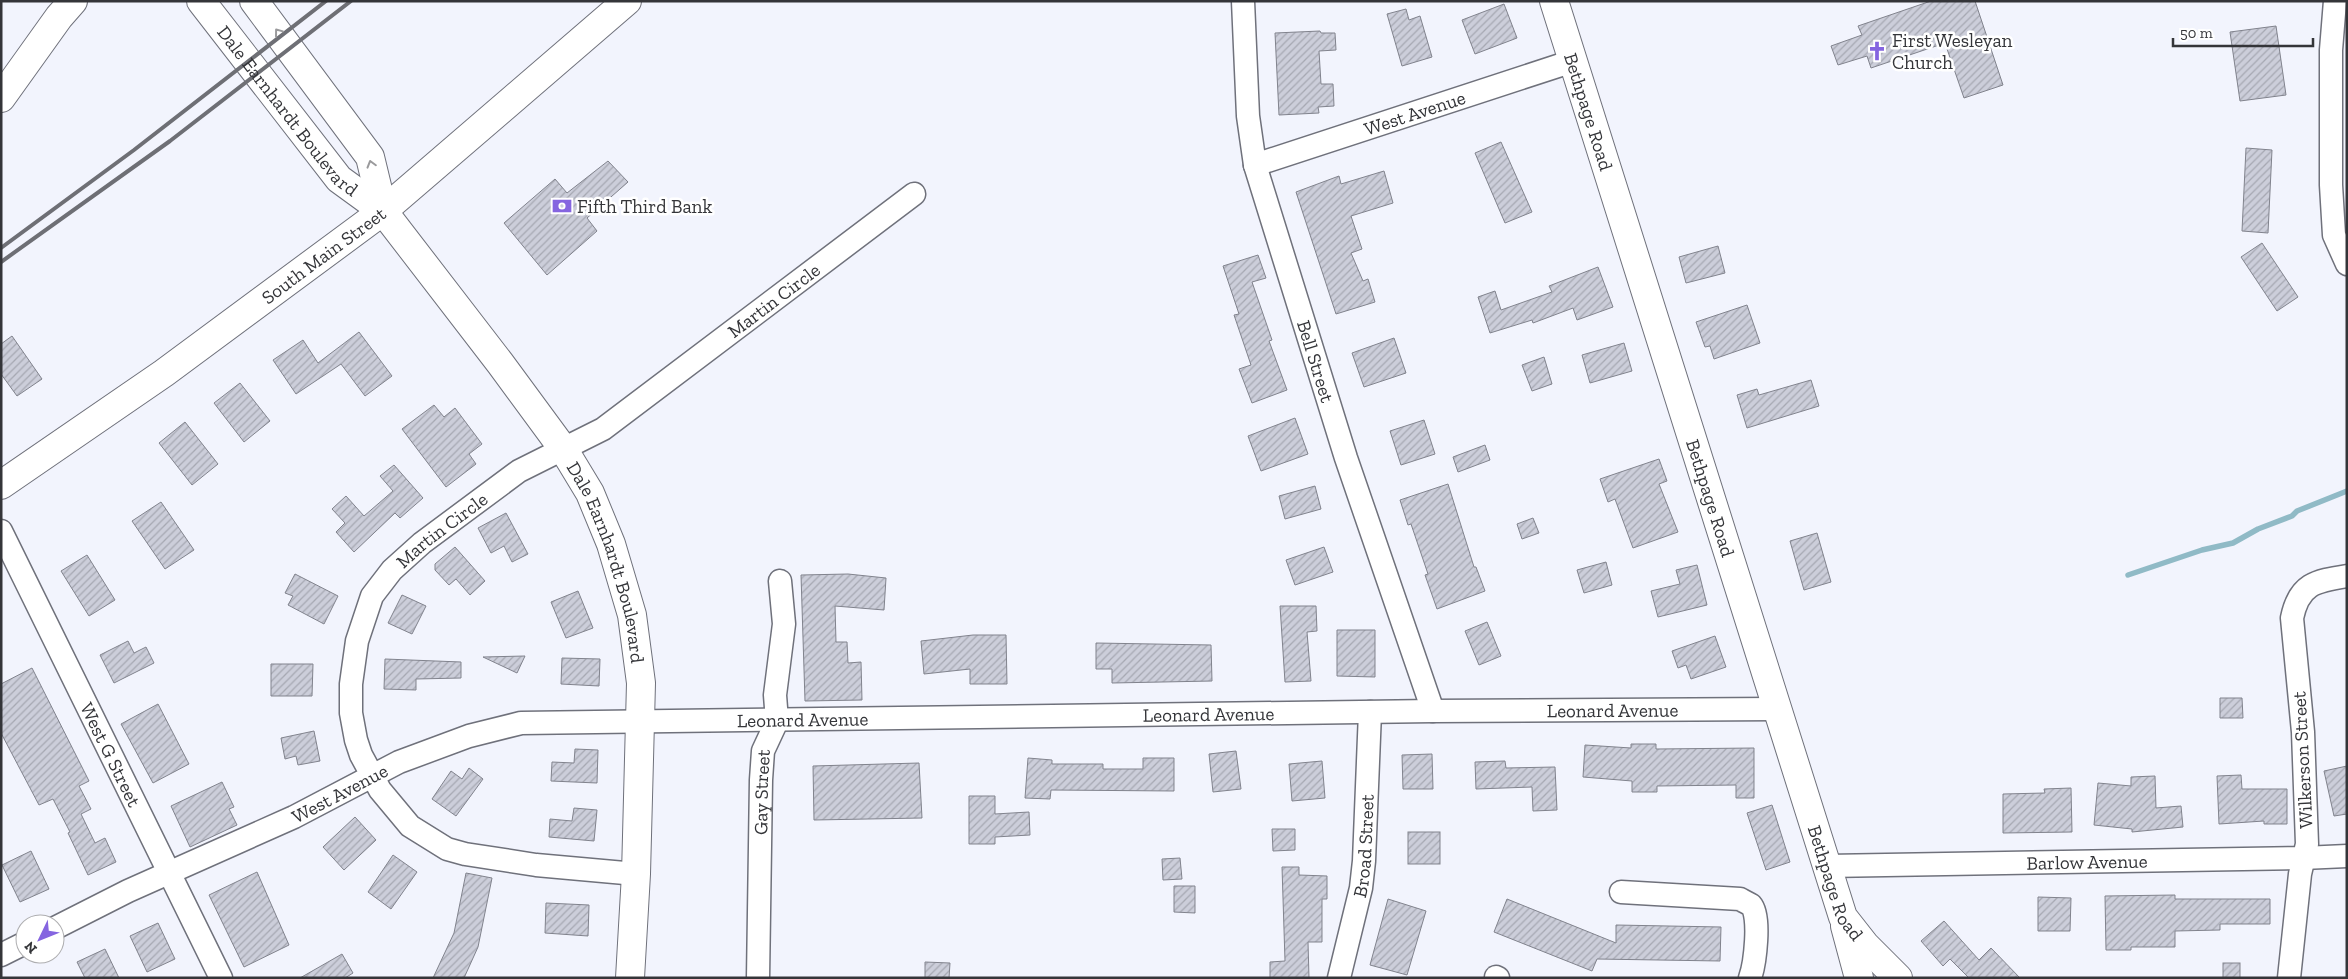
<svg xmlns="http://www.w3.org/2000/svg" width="2348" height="979" viewBox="0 0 2348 979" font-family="'Zilla Slab',serif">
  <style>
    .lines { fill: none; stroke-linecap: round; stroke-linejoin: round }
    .stream { stroke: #90bac6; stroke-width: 5.5 }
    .building { fill: url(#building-hatch); stroke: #81838d }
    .minor-casing { stroke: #6f717b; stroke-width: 25 }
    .tertiary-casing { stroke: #6f717b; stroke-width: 30 }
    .secondary-casing { stroke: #6f717b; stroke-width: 30 }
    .primary-casing { stroke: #6f717b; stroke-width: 30 }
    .minor { stroke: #fff; stroke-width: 22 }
    .tertiary { stroke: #fff; stroke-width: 28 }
    .secondary { stroke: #fff; stroke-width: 28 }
    .primary { stroke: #fff; stroke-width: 28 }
    .rail { stroke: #6e6f75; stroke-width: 4 }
    .oneway { stroke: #9a9a9c }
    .labels { text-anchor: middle; stroke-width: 5; stroke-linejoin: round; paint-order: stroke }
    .poi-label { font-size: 19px; fill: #343539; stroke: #fff; text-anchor: start }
    .street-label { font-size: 19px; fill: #343539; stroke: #fff }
  </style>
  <defs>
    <pattern id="building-hatch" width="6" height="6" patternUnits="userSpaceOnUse" patternTransform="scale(1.25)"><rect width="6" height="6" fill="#ccceda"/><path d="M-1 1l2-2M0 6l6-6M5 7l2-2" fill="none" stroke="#a6a8b2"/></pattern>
  </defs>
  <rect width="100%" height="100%" fill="#f2f4fd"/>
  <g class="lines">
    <path class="stream" d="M2128 575 2202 550 2233 543 2258 529 2292 516 2297 511 2347 491"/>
  </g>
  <g class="building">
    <path d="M1931 1H1975L2003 85 1964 98 1945 43 1871 68 1867 56 1838 65 1831 46 1862 35 1858 26Z"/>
    <path d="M1504 4 1517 38 1475 54 1462 20Z"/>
    <path d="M1406 9 1409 20 1420 16 1432 57 1402 66 1387 14Z"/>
    <path d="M2276 26 2286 95 2240 101 2230 32Z"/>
    <path d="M1320 31 1321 33H1335L1336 50 1319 51 1321 84H1333L1334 106 1318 107 1319 113 1279 115 1275 33Z"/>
    <path d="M1501 142 1532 212 1505 223 1475 153Z"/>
    <path d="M2246 148 2272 150 2268 233 2242 231Z"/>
    <path d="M608 161 628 182 587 218 597 231 547 275 504 223 555 179 567 193Z"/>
    <path d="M1384 171 1393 203 1351 216 1362 249 1351 253 1363 281 1368 279 1375 302 1336 314 1296 192 1339 176 1341 184Z"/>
    <path d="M2262 243 2298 297 2277 311 2241 257Z"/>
    <path d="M1718 246 1725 273 1686 283 1679 257Z"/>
    <path d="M1258 255 1266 278 1252 282 1272 340 1269 341 1287 390 1252 403 1239 369 1251 365 1234 315 1239 314 1223 266Z"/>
    <path d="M1598 267 1613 307 1577 320 1573 308 1533 323 1532 320 1490 333 1478 297 1495 291 1501 310 1552 292 1549 286Z"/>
    <path d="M1747 305 1760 343 1714 359 1710 346 1705 347 1696 322Z"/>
    <path d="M359 332 392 376 365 396 341 364 296 394 273 360 303 340 318 363Z"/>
    <path d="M12 336 42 379 17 396 1 374V344Z"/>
    <path d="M1394 338 1406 373 1364 387 1352 353Z"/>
    <path d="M1624 343 1632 371 1590 383 1582 355Z"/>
    <path d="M1544 357 1552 384 1532 391 1522 365Z"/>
    <path d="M1811 380 1819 406 1747 428 1737 395 1757 389 1759 395Z"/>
    <path d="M240 383 270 421 244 442 214 403Z"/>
    <path d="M434 405 444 417 455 408 482 444 469 454 476 464 446 487 402 429Z"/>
    <path d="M1295 418 1308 454 1261 471 1248 436Z"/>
    <path d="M1424 420 1435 454 1401 465 1390 431Z"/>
    <path d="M185 422 218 464 192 485 159 443Z"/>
    <path d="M1485 445 1490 460 1458 472 1453 457Z"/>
    <path d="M1659 459 1667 481 1659 484 1678 532 1633 548 1615 499 1608 502 1600 479Z"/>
    <path d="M394 465 423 498 400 518 395 513 354 552 336 532 345 523 332 509 346 496 364 516 393 491 380 476Z"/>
    <path d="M1448 484 1474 567H1476L1485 591 1437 609 1425 575 1428 574 1411 524 1408 525 1400 500Z"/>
    <path d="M1315 486 1321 509 1285 519 1279 496Z"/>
    <path d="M161 502 194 550 165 569 132 521Z"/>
    <path d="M506 513 528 554 512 562 504 546 491 553 478 528Z"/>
    <path d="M1533 518 1539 533 1522 539 1517 524Z"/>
    <path d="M1817 533 1831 582 1804 590 1790 541Z"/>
    <path d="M455 547 485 581 470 595 456 579 449 585 435 570V564Z"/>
    <path d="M1324 547 1333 572 1295 585 1286 560Z"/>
    <path d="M87 555 115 600 89 616 61 571Z"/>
    <path d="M1606 562 1612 585 1584 593 1577 570Z"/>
    <path d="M1697 565 1707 605 1658 617 1651 591 1680 584 1676 570Z"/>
    <path d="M295 574 338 596 324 624 288 605 293 596 285 593Z"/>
    <path d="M848 574 886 578 884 610 835 606 836 642H847L848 663 861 662 862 700 805 701 801 575Z"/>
    <path d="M578 591 593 628 566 638 551 602Z"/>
    <path d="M402 595 426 606 412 634 388 623Z"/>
    <path d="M1280 606H1316L1317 631 1307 632 1311 681 1285 682Z"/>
    <path d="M1487 622 1501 656 1479 665 1465 631Z"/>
    <path d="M1337 630H1375V677L1337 676Z"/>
    <path d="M973 635H1006L1007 684H970V669L924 674 921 641Z"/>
    <path d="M1715 636 1726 667 1691 679 1686 665 1678 668 1672 651Z"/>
    <path d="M128 641 134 653 146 647 154 663 114 683 100 655Z"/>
    <path d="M1096 643 1211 645 1212 681 1112 683V669H1096Z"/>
    <path d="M525 656 517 673 483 657Z"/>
    <path d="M562 658 600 659 599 686 561 684Z"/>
    <path d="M385 659 461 662V678L416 679V690L384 689Z"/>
    <path d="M271 664H313L312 696H271Z"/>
    <path d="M32 668 89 781 79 786 91 809 81 814 95 843 105 838 116 862 88 875 68 833 70 832 53 799 39 805 1 733V684Z"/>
    <path d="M2220 698H2242L2243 718H2220Z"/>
    <path d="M158 704 189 764 153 783 121 724Z"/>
    <path d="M314 731 320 761 298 765 296 756 285 759 281 738Z"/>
    <path d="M1631 744H1656V749L1754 748V798H1736V785L1657 786V792H1632V781L1583 777 1585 745 1631 748Z"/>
    <path d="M575 749 598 750 597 783 551 781 552 762 574 763Z"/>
    <path d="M1236 751 1241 789 1213 792 1209 754Z"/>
    <path d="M1432 754 1433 789H1403L1402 755Z"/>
    <path d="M1028 758 1052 760V764H1103V769H1143V758H1174V791L1051 790 1050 799 1025 798Z"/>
    <path d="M1322 761 1325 798 1292 801 1289 764Z"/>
    <path d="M1505 761 1506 768 1555 767 1557 810 1533 811 1532 787 1476 789 1475 762Z"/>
    <path d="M919 763 922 818 814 820 813 766Z"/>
    <path d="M2347 766V814L2334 816 2324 771Z"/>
    <path d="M469 768 483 779 456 816 432 799 451 771 462 779Z"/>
    <path d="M2241 775 2242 789H2287V824H2264V821L2219 824 2217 776Z"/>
    <path d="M2155 776 2156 808 2181 806 2183 827 2132 832V829L2094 825 2098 783 2131 786V777Z"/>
    <path d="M222 782 234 807 229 809 237 825 190 847 171 806Z"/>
    <path d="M2071 788 2072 832 2003 833V794L2045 793 2044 789Z"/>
    <path d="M969 796H995V814L1029 812 1030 835 995 837V844H969Z"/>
    <path d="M1772 805 1790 862 1766 870 1747 813Z"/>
    <path d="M574 808 597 810 594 841 549 837 550 819 572 821Z"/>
    <path d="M355 817 376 840 344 870 323 847Z"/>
    <path d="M1272 829H1295V850L1273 851Z"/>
    <rect x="1408" y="832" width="32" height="32"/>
    <path d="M31 851 49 889 20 902 2 865Z"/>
    <path d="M393 855 417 872 391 909 368 892Z"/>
    <path d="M1180 858 1182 879 1163 880 1162 859Z"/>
    <path d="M1282 867H1299V875L1327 876V899H1322V942H1308L1309 978H1270V962L1285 961Z"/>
    <path d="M257 872 289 945 244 967 209 895Z"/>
    <path d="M466 873 492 878 478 947 464 978H433L454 933Z"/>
    <path d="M1174 886H1195V913L1174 912Z"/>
    <path d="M2175 895V899H2270V924H2220V930L2175 931V947H2131V950H2106L2105 896Z"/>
    <path d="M2038 897 2071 898 2070 931H2038Z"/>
    <path d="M1388 899 1426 911 1407 975 1370 965Z"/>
    <path d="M1507 899 1616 943V925L1721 927 1720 961 1597 959 1592 971 1494 932Z"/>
    <path d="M546 903 589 905 588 936 545 933Z"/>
    <path d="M1944 921 1979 960 1991 948 2020 978H1969L1950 959 1943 966 1921 941Z"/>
    <path d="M158 923 175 959 147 972 130 936Z"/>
    <path d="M105 949 119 978H85L77 962Z"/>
    <path d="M342 954 353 973 345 978H300Z"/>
    <path d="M925 962 950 963 949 978H925Z"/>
    <rect x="2223" y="963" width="17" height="15"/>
  </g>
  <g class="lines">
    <defs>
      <g id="minor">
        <path id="s1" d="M1243 1 1248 116 1255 165 1346 458 1433 711"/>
        <path d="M2335 1 2331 50V185L2334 235 2347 264"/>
        <path id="s2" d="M1255 165 1573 61"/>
        <path id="s3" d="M1 531 221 978"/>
        <path id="s4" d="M1827 866 2303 858 2347 856"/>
        <path id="s5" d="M636 874 536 865 465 854 447 849 410 826 380 790 361 755 356 740 351 713V684L357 641 372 596 392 570 422 543 519 471 603 429 914 194"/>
        <path d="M1621 892 1740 899C1743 901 1748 903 1751 905 1761 916 1755 964 1750 978"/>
        <path id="s6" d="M55 928 128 891 294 817 399 762 469 736 521 723 1433 711 1777 709"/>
        <path d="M1 955 25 943"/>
        <path d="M1496 977 1498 978"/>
        <path id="s7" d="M758 978 761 780 763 751 777 721 775 695 784 624 780 581"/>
        <path id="s8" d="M1339 978 1361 888 1364 861 1370 712"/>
        <path d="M2289 978 2300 874 2307 844 2303 732 2292 618C2299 584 2315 581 2347 576"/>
      </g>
      <path id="tertiary" d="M1 98 59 17 73 1"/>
      <g id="secondary">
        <path id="s9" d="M1554 1 1843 917 1865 945 1898 978"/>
        <path d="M383 211 627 1"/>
        <path d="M1845 926 1859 978"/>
      </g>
      <g id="primary">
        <path id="s10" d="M201 1 339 179 383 211 500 363 564 450 590 493 611 544 632 615 641 683 636 874 630 978"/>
        <path d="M254 1 370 157 383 211"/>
        <path id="s11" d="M1 485 164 373 383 211"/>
      </g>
    </defs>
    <use href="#minor" class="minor-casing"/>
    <use href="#tertiary" class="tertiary-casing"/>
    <use href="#secondary" class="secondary-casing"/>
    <use href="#primary" class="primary-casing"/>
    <use href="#minor" class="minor"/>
    <use href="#tertiary" class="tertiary"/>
    <use href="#secondary" class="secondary"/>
    <use href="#primary" class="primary"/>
    <g class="rail">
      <path d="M1 248 134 150 326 1"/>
      <path d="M1 262 170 141 351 1"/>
    </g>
  </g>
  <defs><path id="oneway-chevron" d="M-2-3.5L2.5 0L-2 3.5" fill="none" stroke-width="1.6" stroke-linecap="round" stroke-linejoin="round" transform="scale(1.25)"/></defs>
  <g class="oneway">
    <use href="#oneway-chevron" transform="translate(278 32) rotate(-127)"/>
    <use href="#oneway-chevron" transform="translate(371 164) rotate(-106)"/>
  </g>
  <defs>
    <symbol id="church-bare" viewBox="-9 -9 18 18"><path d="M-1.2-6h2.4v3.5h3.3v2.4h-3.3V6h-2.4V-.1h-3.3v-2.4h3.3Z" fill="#8565e0" stroke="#fff" stroke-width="2.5" paint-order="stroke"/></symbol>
    <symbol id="bank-bare" viewBox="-9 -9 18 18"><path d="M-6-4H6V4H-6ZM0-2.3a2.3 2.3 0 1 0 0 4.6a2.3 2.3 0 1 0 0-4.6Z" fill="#8565e0" stroke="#fff" stroke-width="2.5" paint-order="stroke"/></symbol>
  </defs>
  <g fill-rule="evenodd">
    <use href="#church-bare" x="1863" y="37" width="28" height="28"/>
    <use href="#bank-bare" x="548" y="192" width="28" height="28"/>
  </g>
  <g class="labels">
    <g class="poi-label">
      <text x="1892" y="47">First Wesleyan<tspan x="1892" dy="22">Church</tspan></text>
      <text x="577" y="213">Fifth Third Bank</text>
    </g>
    <g class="street-label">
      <text dy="7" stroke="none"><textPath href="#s10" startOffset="140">Dale Earnhardt Boulevard</textPath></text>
      <text dy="7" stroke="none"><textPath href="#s9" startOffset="116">Bethpage Road</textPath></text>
      <text dy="7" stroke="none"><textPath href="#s2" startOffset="168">West Avenue</textPath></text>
      <text dy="7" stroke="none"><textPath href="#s11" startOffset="396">South Main Street</textPath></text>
      <text dy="7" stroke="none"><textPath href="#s5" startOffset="986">Martin Circle</textPath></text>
      <text dy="7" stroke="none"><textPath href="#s1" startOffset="370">Bell Street</textPath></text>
      <text dy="7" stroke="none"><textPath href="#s9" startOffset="521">Bethpage Road</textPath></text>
      <text dy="7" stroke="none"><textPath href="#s5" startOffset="581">Martin Circle</textPath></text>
      <text dy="7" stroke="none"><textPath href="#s10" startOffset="701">Dale Earnhardt Boulevard</textPath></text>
      <text dy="7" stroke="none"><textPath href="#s6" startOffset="1602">Leonard Avenue</textPath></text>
      <text dy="7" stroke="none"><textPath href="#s6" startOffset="1198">Leonard Avenue</textPath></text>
      <text dy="7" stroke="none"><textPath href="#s6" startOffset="792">Leonard Avenue</textPath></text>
      <text dy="7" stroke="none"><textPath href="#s3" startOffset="249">West G Street</textPath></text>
      <text transform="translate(2302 760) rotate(-93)" y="7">Wilkerson Street</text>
      <text dy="7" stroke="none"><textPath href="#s6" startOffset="315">West Avenue</textPath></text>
      <text dy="7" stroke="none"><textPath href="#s7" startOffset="186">Gay Street</textPath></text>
      <text dy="7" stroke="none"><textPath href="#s8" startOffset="135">Broad Street</textPath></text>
      <text dy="7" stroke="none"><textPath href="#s4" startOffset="260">Barlow Avenue</textPath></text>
      <text dy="7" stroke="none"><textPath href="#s9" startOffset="926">Bethpage Road</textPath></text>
    </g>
  </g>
  <rect width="2348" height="979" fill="none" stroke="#343539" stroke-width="5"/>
  <g transform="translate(40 939) rotate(227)"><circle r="24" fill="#ffffff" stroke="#aeaeb0"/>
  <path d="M0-4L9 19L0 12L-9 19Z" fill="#8565e0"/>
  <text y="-8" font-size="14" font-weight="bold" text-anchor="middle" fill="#343539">N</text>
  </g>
  <path d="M2173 38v8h140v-8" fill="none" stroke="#343539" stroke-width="2.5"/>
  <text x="2180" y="38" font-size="15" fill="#343539" stroke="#ffffff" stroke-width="4" paint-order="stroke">50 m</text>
</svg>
